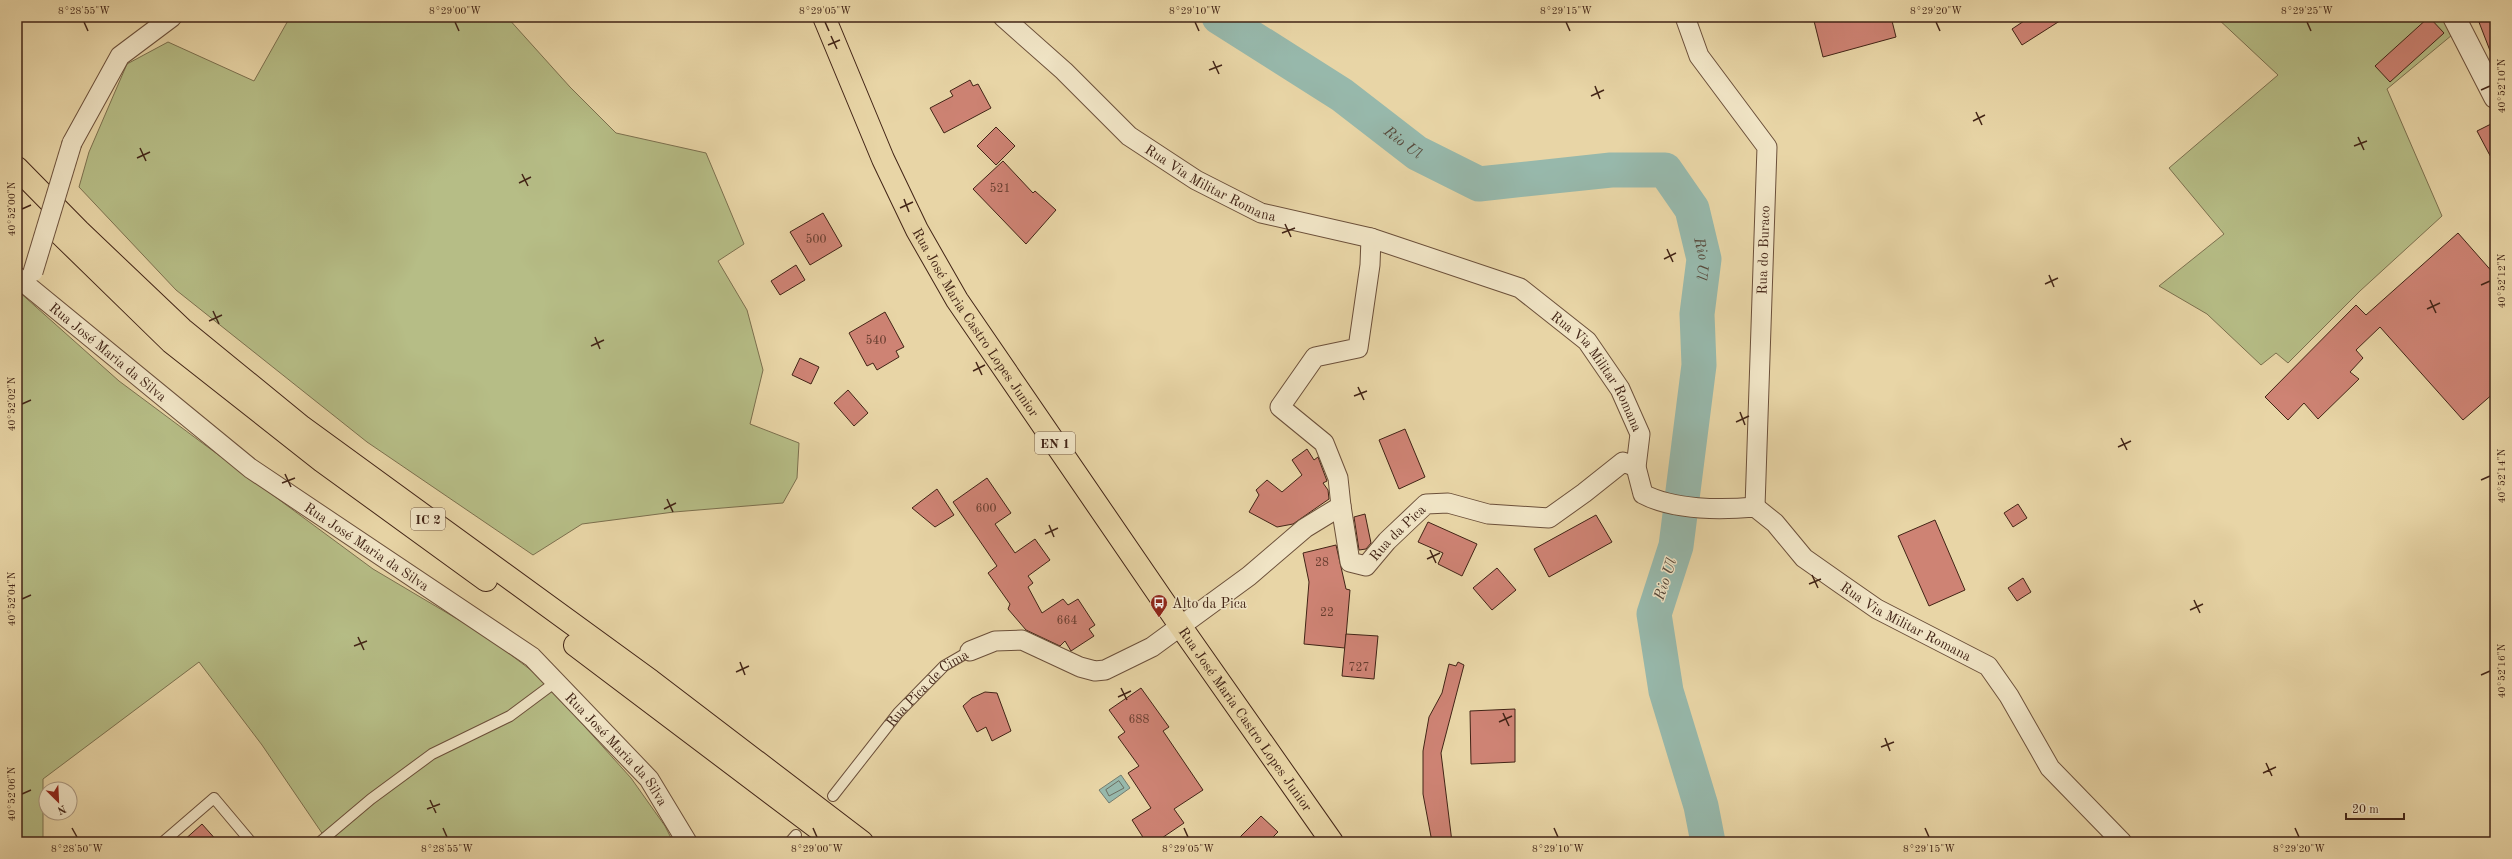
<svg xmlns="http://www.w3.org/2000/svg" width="2512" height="859" viewBox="0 0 2512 859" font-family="'Old Standard TT',serif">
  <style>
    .green { fill: #b6bd86; stroke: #7c704e }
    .water { fill: #97b8ab; stroke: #757d6f }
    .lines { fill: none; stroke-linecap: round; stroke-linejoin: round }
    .shore { stroke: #6c6e60; stroke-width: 1 }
    .river { stroke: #97b8ab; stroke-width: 35 }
    .building { fill: #ce8374; stroke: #422416 }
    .service-casing { stroke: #6c503a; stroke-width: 12 }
    .minor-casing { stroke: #6c503a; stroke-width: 21 }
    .tertiary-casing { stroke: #6c503a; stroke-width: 24 }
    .primary-casing { stroke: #422416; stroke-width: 24 }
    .trunk-casing { stroke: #422416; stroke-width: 24 }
    .service { stroke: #f0e4c5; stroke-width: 10 }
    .minor { stroke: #f0e4c5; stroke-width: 19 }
    .tertiary { stroke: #f0e4c5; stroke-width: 22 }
    .primary { stroke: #e8d5a6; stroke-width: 22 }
    .trunk { stroke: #e8d5a6; stroke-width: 22 }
    .minor-bridge-casing { stroke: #6c503a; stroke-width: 21; stroke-linecap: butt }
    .minor-bridge { stroke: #f0e4c5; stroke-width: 19 }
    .ticks { fill: none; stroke: #422416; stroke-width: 1.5 }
    .labels { text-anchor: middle; stroke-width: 3; stroke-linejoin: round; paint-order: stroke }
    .number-label { font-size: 12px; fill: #653c2e }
    .shield { fill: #f0e4c5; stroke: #765e4a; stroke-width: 1 }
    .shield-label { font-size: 13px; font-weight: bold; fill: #422416 }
    .street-label { font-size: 14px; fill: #422416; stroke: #f0e4c5 }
    .poi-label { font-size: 14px; fill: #422416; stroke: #f0e4c5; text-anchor: start }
    .water-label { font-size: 15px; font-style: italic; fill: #57493b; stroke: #f0e4c5 }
    .neatline { fill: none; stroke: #422416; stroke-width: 1.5 }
    .ticks-label { font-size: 10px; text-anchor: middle; fill: #422416 }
  </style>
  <rect width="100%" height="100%" fill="#e8d5a6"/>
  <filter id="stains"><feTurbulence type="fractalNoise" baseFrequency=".005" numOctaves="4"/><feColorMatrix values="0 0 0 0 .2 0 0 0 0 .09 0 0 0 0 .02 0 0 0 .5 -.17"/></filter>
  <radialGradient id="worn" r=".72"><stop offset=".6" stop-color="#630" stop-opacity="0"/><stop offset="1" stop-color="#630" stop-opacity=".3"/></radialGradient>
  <g class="green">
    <path d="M290 17H507L570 87 616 133 706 153 744 244 718 261 747 310 763 370 750 424 799 443 797 478 783 503 674 512 582 524 533 555 367 442 176 290 79 187 89 152 127 64 168 42 254 81Z"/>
    <path d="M2216 17H2442L2452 35 2387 89 2442 216 2360 291 2288 363 2276 353 2261 365 2207 314 2159 286 2224 234 2169 168 2278 75Z"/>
    <path d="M17 290 119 381 205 445 373 569 486 636 540 677 631 778 665 826 673 842H328L262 745 199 662 43 779V842H17Z"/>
  </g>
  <path class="water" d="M1121 775 1130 788 1109 803 1099 790Z"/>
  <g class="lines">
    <path class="shore" d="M1119 781 1124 788 1109 796 1106 790Z"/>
    <path class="river" id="s1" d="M1219 17 1342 95 1417 153 1479 184 1611 170H1665L1692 209 1704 259 1697 314 1699 365 1676 546 1654 614 1666 691 1701 806 1708 842"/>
  </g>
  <g class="building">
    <path d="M1813 17H1891L1896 37 1823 57Z"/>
    <path d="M2030 17H2066L2022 45 2012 29Z"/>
    <path d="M2429 17 2444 33 2390 82 2375 66Z"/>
    <path d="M2477 17H2495V61H2494Z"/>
    <path d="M970 80 973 86 978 84 991 108 944 133 930 108 953 96 950 91Z"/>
    <path d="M2495 122V165L2477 131Z"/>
    <path d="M996 127 1015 146 996 165 977 146Z"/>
    <path d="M1003 161 1033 193 1035 191 1056 210 1026 244 973 189Z"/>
    <path d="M823 213 842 246 810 265 790 232Z"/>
    <path d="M2458 233 2495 275V392L2463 420 2380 327 2356 350 2363 358 2350 372 2359 379 2318 419 2304 403 2288 420 2265 397 2356 305 2366 315Z"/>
    <path d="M796 265 805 280 780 295 771 281Z"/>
    <path d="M885 312 904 347 896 351 899 357 877 370 873 363 867 366 849 333Z"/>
    <path d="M800 358 819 367 811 384 792 375Z"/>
    <path d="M848 390 868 413 854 426 834 403Z"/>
    <path d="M1405 429 1425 477 1399 489 1379 440Z"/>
    <path d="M1307 449 1314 460 1318 457 1327 481 1323 483 1328 490 1329 499 1293 524 1277 527 1249 512 1259 495 1256 490 1267 480 1282 492 1302 475 1292 460Z"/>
    <path d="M987 478 1011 513 995 524 1015 553 1035 539 1050 560 1028 576 1033 583 1028 587 1042 613 1063 599 1068 605 1078 599 1095 625 1089 629 1094 636 1071 651 1065 641 1060 646 1026 630 1008 609 1010 604 988 573 997 566 953 502Z"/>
    <path d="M937 489 954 515 935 527 912 508Z"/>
    <path d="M2018 504 2027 518 2013 527 2004 513Z"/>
    <path d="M1365 514 1371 543 1366 549 1359 550 1354 517Z"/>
    <path d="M1596 515 1612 542 1549 577 1534 549Z"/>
    <path d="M1935 520 1965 590 1929 606 1898 536Z"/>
    <path d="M1428 522 1477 544 1462 576 1438 564 1443 553 1418 542Z"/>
    <path d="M1336 545 1346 589 1350 590 1345 648 1304 644 1309 582 1303 553Z"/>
    <path d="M1497 568 1516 590 1492 610 1473 588Z"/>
    <path d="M2023 578 2031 592 2017 601 2008 588Z"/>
    <path d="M1346 634 1378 636 1374 679 1342 676Z"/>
    <path d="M1458 662 1464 665 1441 753 1452 842H1432L1423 794V751L1429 717 1442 693 1449 664 1456 666Z"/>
    <path d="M1141 688 1169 727 1163 731 1203 790 1174 809 1184 823 1156 842H1146L1132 820 1151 808 1128 773 1139 766 1118 737 1125 732 1109 710Z"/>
    <path d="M985 692 997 693 1011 731 992 741 986 727 977 732 963 706 972 698Z"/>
    <path d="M1515 709V762L1471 764 1470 711Z"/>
    <path d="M1261 816 1278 832 1268 842H1235Z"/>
    <path d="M202 824 218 842H182Z"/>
  </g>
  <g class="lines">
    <defs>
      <g id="service">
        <path id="s2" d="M833 796 898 713 944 666 970 651"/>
        <path d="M163 842 214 798 251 842"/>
        <path d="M320 842 371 799 432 754 510 716 557 681"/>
        <path d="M790 842 796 835"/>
      </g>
      <g id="minor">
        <path id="s3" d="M1003 17 1064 71 1129 136 1196 180 1261 213 1371 238 1520 288 1587 341 1620 389 1640 434 1636 467 1643 494C1673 510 1721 510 1755 507L1775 523 1804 558 1841 584 1877 609 1988 666 2009 696 2050 768 2122 842"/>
        <path d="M1685 17 1699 56 1767 147 1755 507"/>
        <path d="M72 143 120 56 172 17"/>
        <path id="s4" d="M17 277 250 468 532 657 649 779 687 842"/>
        <path d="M1341 506 1338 478 1324 443 1280 407 1315 357 1358 348 1370 265 1371 238"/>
        <path id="s5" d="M970 651 995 641 1022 640 1080 667 1095 671 1105 670 1152 647 1249 576 1305 528 1341 506 1350 562 1366 566 1387 541 1426 504 1448 503 1488 514 1549 518 1584 493 1623 462 1636 467"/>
      </g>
      <path id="tertiary" d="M2454 17 2495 97"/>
      <g id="primary">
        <path id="s6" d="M824 17 883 159 917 230 957 300 1181 627 1332 842"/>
      </g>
      <g id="trunk">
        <path d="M17 168 79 231 182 329 302 427 651 681 862 842"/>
        <path d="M50 224 171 342 322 461 486 580"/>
        <path d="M575 645 836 842"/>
      </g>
    </defs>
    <use href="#service" class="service-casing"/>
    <use href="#minor" class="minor-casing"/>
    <use href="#tertiary" class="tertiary-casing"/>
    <use href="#primary" class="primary-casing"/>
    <use href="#trunk" class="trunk-casing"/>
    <use href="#service" class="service"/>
    <use href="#minor" class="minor"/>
    <use href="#tertiary" class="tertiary"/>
    <use href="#primary" class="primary"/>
    <use href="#trunk" class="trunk"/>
    <defs>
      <path id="minor-bridge" d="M33 272 72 143"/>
    </defs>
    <use href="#minor-bridge" class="minor-bridge-casing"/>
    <use href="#minor-bridge" class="minor-bridge"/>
  </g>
  <path class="ticks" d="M84 22 88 31M455 22 459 31M825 22 829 31M1195 22 1199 31M1566 22 1570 31M1936 22 1940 31M2307 22 2311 31M831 36 837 49M828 45 840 40M1213 61 1219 74M1209 70 1222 65M1595 86 1600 99M2481 90 2490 86M1591 96 1604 90M1976 112 1982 125M1973 121 1985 115M2358 137 2364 150M2354 146 2367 141M140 148 146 161M137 158 150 152M522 174 528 186M519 183 531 177M904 199 909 212M900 208 913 202M22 209 31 205M1285 224 1291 237M1282 233 1295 228M1667 249 1673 262M1664 259 1676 253M2049 275 2054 287M2045 284 2058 278M2481 285 2490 281M2430 300 2436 313M2427 309 2440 303M213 311 219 324M209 321 222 315M595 337 600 349M591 346 604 340M976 362 982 375M973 371 985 365M1358 387 1364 400M1354 396 1367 391M22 404 31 400M1740 412 1745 425M1736 422 1749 416M2121 438 2127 450M2118 447 2131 441M285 474 291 487M2481 480 2490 476M282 483 295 478M667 499 673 512M664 509 676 503M1049 525 1054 537M1045 534 1058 528M1430 550 1436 563M1427 559 1440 553M1812 575 1818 588M1809 584 1821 579M22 599 31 595M2194 600 2200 613M2190 610 2203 604M358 637 364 650M354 646 367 641M740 662 745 675M736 672 749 666M2481 675 2490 671M1121 688 1127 700M1118 697 1131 691M1503 713 1509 726M1499 722 1512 716M1885 738 1890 751M1881 747 1894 742M2266 763 2272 776M2263 773 2276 767M22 794 31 790M430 800 436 813M427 809 440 804M72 828 77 837M443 828 447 837M813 828 817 837M1184 828 1188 837M1554 828 1558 837M1925 828 1929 837M2295 828 2299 837"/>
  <defs>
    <symbol id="bus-pin" viewBox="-11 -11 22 30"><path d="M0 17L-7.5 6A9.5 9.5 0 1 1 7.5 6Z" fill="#8f2418" stroke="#f0e4c5"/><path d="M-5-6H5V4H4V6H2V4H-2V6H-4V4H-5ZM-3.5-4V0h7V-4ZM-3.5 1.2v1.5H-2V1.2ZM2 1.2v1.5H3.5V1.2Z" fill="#fff"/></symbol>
  </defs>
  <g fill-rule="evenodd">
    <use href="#bus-pin" x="1149" y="593" width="20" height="27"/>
  </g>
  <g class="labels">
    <g class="number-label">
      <text x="1000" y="192">521</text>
      <text x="816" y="243">500</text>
      <text x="876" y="344">540</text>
      <text x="986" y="512">600</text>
      <text x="1322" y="566">28</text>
      <text x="1327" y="616">22</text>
      <text x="1067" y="624">664</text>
      <text x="1359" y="671">727</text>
      <text x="1139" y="723">688</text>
    </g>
    <g class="shield">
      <rect x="1035" y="432" width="40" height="22" rx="3"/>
      <rect x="411" y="508" width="34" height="22" rx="3"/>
    </g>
    <g class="shield-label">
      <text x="1055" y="448">EN 1</text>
      <text x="428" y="524">IC 2</text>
    </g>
    <g class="street-label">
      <text dy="5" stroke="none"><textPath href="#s3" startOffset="268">Rua Via Militar Romana</textPath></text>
      <text transform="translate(1763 250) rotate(-88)" y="5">Rua do Buraco</text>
      <text dy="5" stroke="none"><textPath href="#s6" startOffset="342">Rua José Maria Castro Lopes Junior</textPath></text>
      <text dy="5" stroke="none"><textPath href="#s4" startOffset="118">Rua José Maria da Silva</textPath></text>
      <text dy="5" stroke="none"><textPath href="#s3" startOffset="712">Rua Via Militar Romana</textPath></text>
      <text dy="5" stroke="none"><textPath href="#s5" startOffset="551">Rua da Pica</textPath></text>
      <text dy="5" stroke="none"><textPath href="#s4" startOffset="442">Rua José Maria da Silva</textPath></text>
      <text dy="5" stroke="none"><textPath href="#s3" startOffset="1156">Rua Via Militar Romana</textPath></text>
      <text dy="5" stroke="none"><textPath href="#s2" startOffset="144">Rua Pica de Cima</textPath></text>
      <text dy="5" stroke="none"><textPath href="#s6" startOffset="822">Rua José Maria Castro Lopes Junior</textPath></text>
      <text dy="5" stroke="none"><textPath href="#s4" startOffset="766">Rua José Maria da Silva</textPath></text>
    </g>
    <g class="poi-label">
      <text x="1172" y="608">Alto da Pica</text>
    </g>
    <g class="water-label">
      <text dy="5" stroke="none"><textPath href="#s1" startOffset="223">Rio Ul</textPath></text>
      <text dy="5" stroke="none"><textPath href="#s1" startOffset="595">Rio Ul</textPath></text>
      <text transform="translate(1665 579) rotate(-72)" y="5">Rio Ul</text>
    </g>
  </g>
  <rect width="2512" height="859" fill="none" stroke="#e8d5a6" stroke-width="44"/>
  <g transform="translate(58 801) rotate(156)"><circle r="19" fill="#f0e4c5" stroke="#aa977f"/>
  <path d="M0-3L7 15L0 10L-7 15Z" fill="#8f2418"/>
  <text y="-6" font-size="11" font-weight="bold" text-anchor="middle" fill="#422416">N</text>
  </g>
  <path d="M2346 813v6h58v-6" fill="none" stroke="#422416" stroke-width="2"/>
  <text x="2352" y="813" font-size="12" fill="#422416" stroke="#f0e4c5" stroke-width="3" paint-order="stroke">20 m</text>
  <rect x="22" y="22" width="2468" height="815" class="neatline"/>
  <g class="ticks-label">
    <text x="84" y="14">8°28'55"W</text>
    <text x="455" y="14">8°29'00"W</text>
    <text x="825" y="14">8°29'05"W</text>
    <text x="1195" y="14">8°29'10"W</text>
    <text x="1566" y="14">8°29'15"W</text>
    <text x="1936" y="14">8°29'20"W</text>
    <text x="2307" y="14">8°29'25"W</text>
    <text transform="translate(2501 86) rotate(-90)" y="4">40°52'10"N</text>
    <text transform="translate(11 209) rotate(-90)" y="4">40°52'00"N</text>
    <text transform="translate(2501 281) rotate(-90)" y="4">40°52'12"N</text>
    <text transform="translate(11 404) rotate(-90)" y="4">40°52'02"N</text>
    <text transform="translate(2501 476) rotate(-90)" y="4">40°52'14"N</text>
    <text transform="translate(11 599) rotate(-90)" y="4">40°52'04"N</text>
    <text transform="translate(2501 671) rotate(-90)" y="4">40°52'16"N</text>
    <text transform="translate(11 794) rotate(-90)" y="4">40°52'06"N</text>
    <text x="77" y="852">8°28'50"W</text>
    <text x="447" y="852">8°28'55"W</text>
    <text x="817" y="852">8°29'00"W</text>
    <text x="1188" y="852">8°29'05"W</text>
    <text x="1558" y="852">8°29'10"W</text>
    <text x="1929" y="852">8°29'15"W</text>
    <text x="2299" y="852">8°29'20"W</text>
  </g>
  <rect width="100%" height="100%" filter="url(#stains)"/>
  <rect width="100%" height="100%" fill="url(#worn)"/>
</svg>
